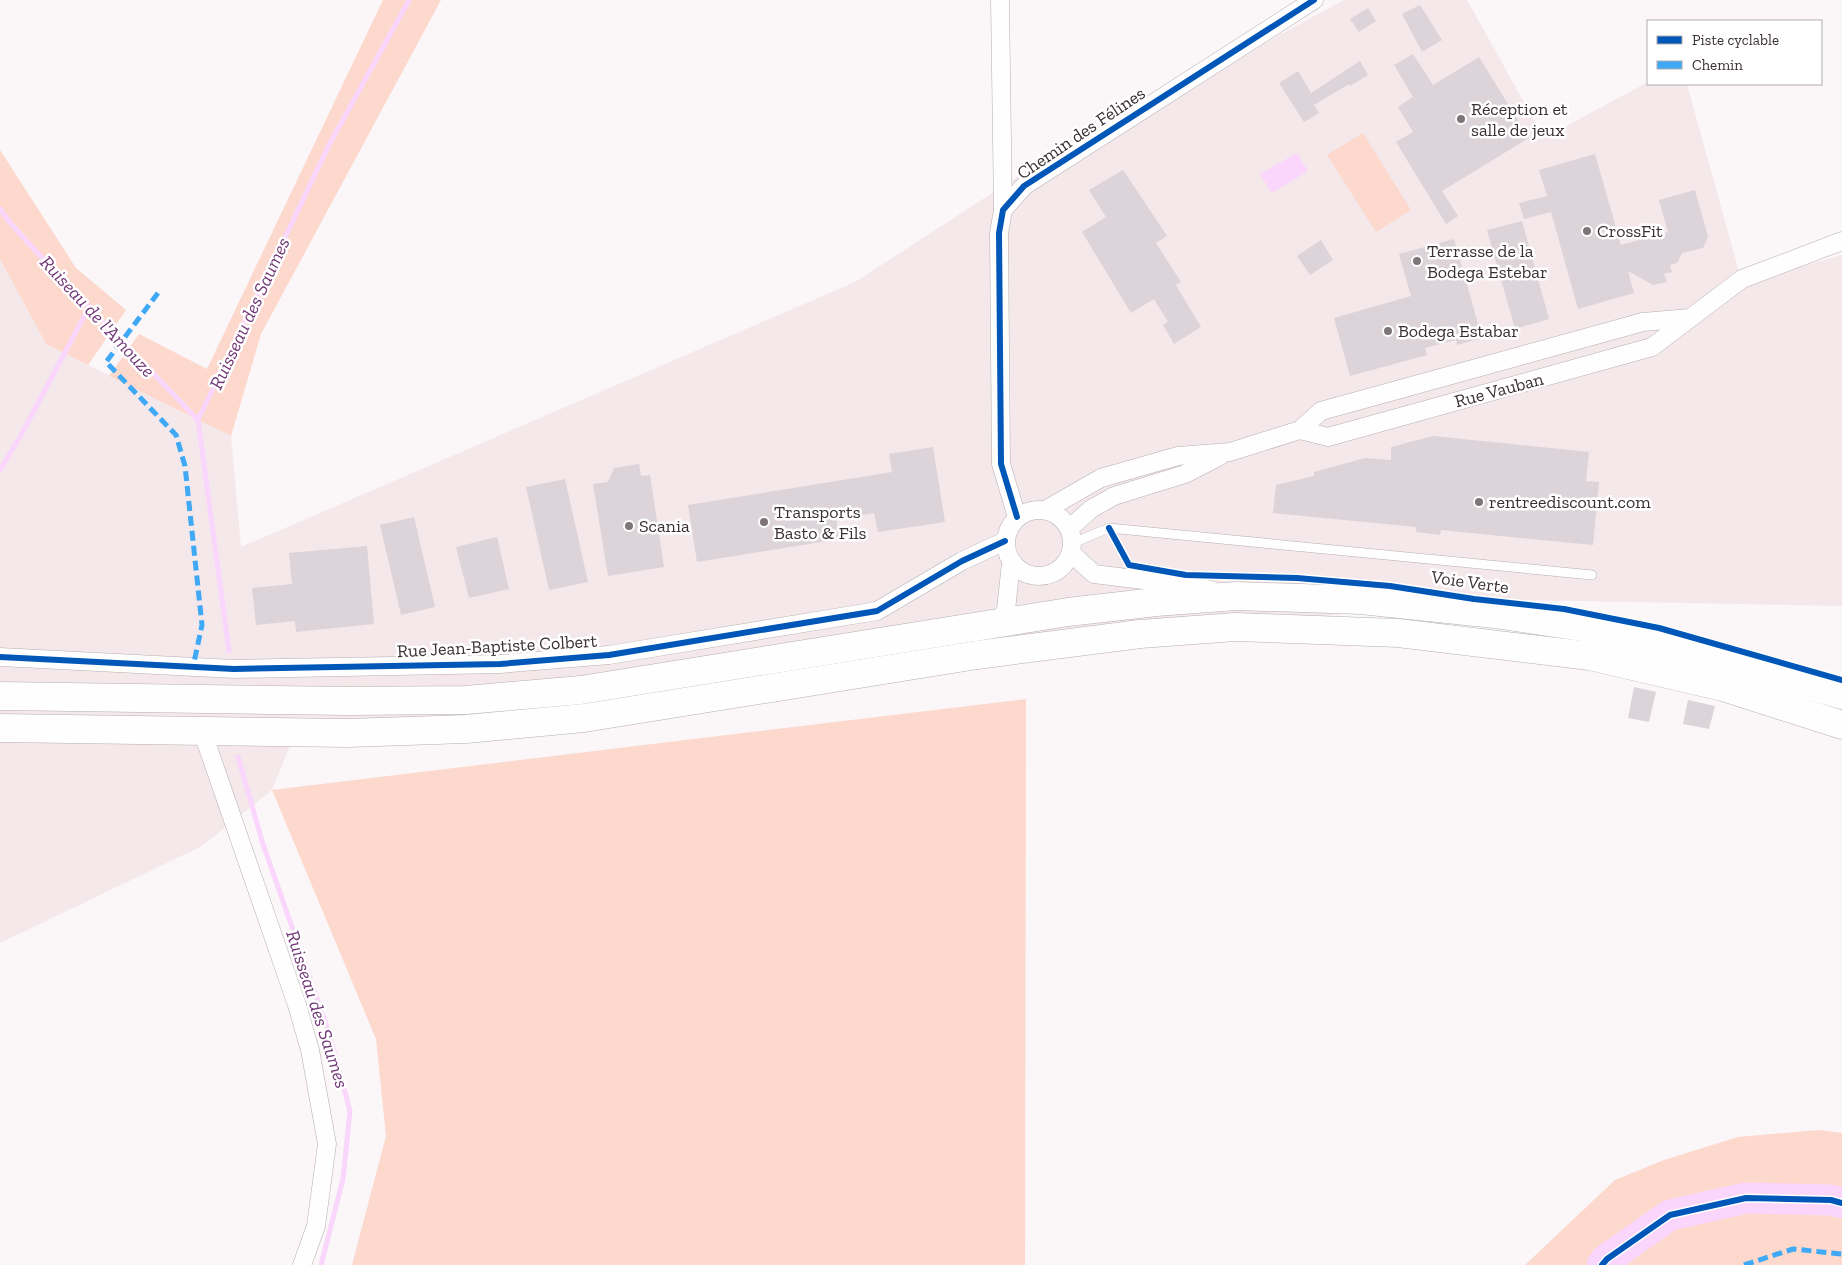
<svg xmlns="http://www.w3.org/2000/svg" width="1842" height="1265" viewBox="0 0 1842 1265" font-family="'Zilla Slab',serif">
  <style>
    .built { fill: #f4e8eb }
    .green { fill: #fdd8cd }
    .water { fill: #fad5fc }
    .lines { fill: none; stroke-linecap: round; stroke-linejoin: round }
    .stream { stroke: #fad5fc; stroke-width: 5 }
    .river { stroke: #fad5fc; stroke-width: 31 }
    .building { fill: #dcd4d8 }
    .lane-casing { stroke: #b6aeb0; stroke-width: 10 }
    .street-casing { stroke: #b6aeb0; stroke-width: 19 }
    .primary-casing { stroke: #b6aeb0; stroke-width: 29 }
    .lane { stroke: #fefefe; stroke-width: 9 }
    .street { stroke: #fefefe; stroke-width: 18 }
    .primary { stroke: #fefefe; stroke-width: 28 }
    .quiet { stroke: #3fa9f5; stroke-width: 5; stroke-dasharray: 10 5; stroke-linecap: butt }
    .cycleway-casing { stroke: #fff; stroke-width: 9 }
    .cycleway { stroke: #0057b8; stroke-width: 6 }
    .poi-dot { fill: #7e7577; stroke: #fff; stroke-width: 2 }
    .labels { text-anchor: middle; stroke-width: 5; stroke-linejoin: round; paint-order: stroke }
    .poi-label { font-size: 18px; fill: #3a2f31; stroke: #fff; text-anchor: start }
    .street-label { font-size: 18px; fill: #3a2f31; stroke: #fff }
    .water-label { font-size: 19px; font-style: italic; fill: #703676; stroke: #fff }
  </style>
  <rect width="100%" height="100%" fill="#fbf6f8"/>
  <path class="built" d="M1344 0H1467L1544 138 1648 82 1687 84 1742 283 1842 255V606L1469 599 293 738 272 790 202 846 0 943V259L46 344 231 436 241 547 855 282 1023 173Z"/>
  <g class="green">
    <path d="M383 0H441L261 334 231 436 109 376 139 334 207 369Z"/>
    <path d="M1363 133 1411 210 1376 232 1327 155Z"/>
    <path d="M0 150 76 268 126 310 88 365 46 344 0 259Z"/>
    <path d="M1026 699 1025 1265H352L386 1136 376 1039 272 790Z"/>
    <path d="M1819 1130 1842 1133V1265H1525L1615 1180 1664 1160 1738 1137Z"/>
  </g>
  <path class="water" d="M1297 153 1308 171 1272 193 1260 174Z"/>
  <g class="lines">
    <g class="stream">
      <path d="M0 209 11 224 60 277 198 420"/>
      <path d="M0 470 20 437 89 307"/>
      <path d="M229 651 198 420 329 145 409 0"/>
      <path d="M238 757 263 844 329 1033 350 1111 343 1179 321 1265"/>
    </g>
    <path class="river" d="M1602 1265 1607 1259 1670 1215 1746 1198 1831 1200 1842 1203"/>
  </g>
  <g class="building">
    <path d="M1420 5 1442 40 1422 52 1402 14Z"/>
    <path d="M1368 8 1376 21 1359 32 1350 19Z"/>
    <path d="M1413 54 1433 85 1479 57 1529 138 1442 191 1458 216 1446 224 1396 142 1413 132 1398 107 1413 97 1394 65Z"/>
    <path d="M1360 61 1368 75 1350 86 1349 84 1314 105 1319 113 1304 122 1279 83 1298 71 1311 93Z"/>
    <path d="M1595 154 1621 245 1668 232 1659 200 1695 190 1708 237 1703 248 1682 253 1677 263 1670 265 1672 272 1664 274 1667 282 1653 285 1628 271 1634 293 1578 309 1551 212 1524 219 1519 203 1547 196 1539 170Z"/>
    <path d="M1123 170 1167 236 1156 243 1181 282 1176 285 1201 327 1174 344 1163 325 1168 322 1154 299 1131 313 1082 232 1106 217 1089 190Z"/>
    <path d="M1522 221 1549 319 1515 329 1487 230Z"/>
    <path d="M1454 239 1482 338 1457 345 1456 340 1425 348 1427 355 1350 376 1334 318 1411 296 1399 254Z"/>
    <path d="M1321 240 1333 260 1310 275 1297 256Z"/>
    <path d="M1433 436 1589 452 1586 481 1599 482 1593 545 1441 530 1440 535 1416 532V527L1273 513 1276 485 1314 476V472L1365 458 1391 460V447Z"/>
    <path d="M933 447 945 522 878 532 874 513 836 519 840 539 697 562 688 505 892 472 889 454Z"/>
    <path d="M639 464 641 476 650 475 664 567 608 576 593 484 608 482 614 468Z"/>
    <path d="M565 479 588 582 549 590 526 487Z"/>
    <path d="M414 517 435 607 401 615 380 525Z"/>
    <path d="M497 537 509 589 469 598 456 547Z"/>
    <path d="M367 546 374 624 296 632 295 621 256 625 252 588 292 584 289 553Z"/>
    <path d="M1634 687 1656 692 1649 722 1628 718Z"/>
    <path d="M1688 700 1715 706 1709 729 1683 724Z"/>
  </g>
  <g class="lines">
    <defs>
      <path id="lane" d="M1073 543 1109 528 1592 575"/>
      <g id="street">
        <path d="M1000 0 1003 210"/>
        <path d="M1300 430 1328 437 1652 347 1742 279 1842 241"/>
        <path d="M1047 509 1101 478 1178 456 1230 452 1300 430 1321 411 1643 322 1690 318"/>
        <circle cx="1039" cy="543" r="33"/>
        <path d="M1017 517 1001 464 999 233 1003 210 1024 186 1314 0"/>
        <path d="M1070 528 1091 509 1114 496 1185 474 1220 456"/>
        <path d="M1071 553 1094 574 1192 586 1211 590"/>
        <path d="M996 625 1006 610 1011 563"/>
        <path d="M0 657 234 669 500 664 609 655 877 611 962 561 1005 541"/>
        <path d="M204 731 206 742 297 1005 310 1050 327 1144 316 1226 302 1265"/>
      </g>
      <g id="primary">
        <path d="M0 696 349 701 466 700 581 690 1068 612 1156 602 1236 596 1361 600 1495 614 1588 628 1731 663 1842 695"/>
        <path d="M0 728 348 733 466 729 584 718 977 655 1140 634 1235 627 1398 633 1590 656 1723 687 1842 725"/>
      </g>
    </defs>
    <use href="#lane" class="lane-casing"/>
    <use href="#street" class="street-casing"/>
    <use href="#primary" class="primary-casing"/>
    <use href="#lane" class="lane"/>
    <use href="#street" class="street"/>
    <use href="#primary" class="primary"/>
    <g class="quiet">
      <path d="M158 293 106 362 176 435 185 466 202 625 193 667"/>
      <path d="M1744 1265 1793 1249 1842 1254"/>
    </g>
    <defs>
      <g id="cycleway">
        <path d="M1017 517 1001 464 999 233 1003 210 1024 186 1314 0"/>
        <path d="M1109 528 1129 565 1186 575 1297 578 1390 586 1474 599 1564 609 1659 628 1842 680"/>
        <path d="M0 657 234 669 500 664 609 655 877 611 962 561 1005 541"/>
        <path d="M1602 1265 1607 1259 1670 1215 1746 1198 1831 1200 1842 1203"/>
      </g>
    </defs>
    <use href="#cycleway" class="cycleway-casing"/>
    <use href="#cycleway" class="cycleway"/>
  </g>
  <g class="poi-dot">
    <circle cx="1461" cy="119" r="5"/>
    <circle cx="1587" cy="231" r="5"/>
    <circle cx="1417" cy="261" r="5"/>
    <circle cx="1388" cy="331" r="5"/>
    <circle cx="1479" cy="502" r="5"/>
    <circle cx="764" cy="522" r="5"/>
    <circle cx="629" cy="526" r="5"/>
  </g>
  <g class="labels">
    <g class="poi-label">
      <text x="1471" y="115">Réception et<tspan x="1471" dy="21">salle de jeux</tspan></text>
      <text x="1597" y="237">CrossFit</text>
      <text x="1427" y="257">Terrasse de la<tspan x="1427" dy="21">Bodega Estebar</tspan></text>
      <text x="1398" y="337">Bodega Estabar</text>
      <text x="1489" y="508">rentreediscount.com</text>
      <text x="774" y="518">Transports<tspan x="774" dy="21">Basto &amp; Fils</tspan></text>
      <text x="639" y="532">Scania</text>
    </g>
    <g class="street-label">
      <text transform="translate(1081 133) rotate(-34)" y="6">Chemin des Félines</text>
      <text transform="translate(1499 390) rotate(-15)" y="6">Rue Vauban</text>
      <text transform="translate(1470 582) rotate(8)" y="6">Voie Verte</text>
      <text transform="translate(497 646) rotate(-3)" y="6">Rue Jean-Baptiste Colbert</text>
    </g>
    <g class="water-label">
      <text transform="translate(249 313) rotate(-65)" y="7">Ruisseau des Saumes</text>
      <text transform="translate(98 316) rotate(47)" y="7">Ruiseau de l'Amouze</text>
      <text transform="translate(318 1009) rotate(72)" y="7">Ruisseau des Saumes</text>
    </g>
  </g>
  <rect x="1647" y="20" width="175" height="65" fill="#ffffff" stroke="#b0acad"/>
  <rect x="1657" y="36" width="25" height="8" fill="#0057b8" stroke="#b0acad"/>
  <text x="1692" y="45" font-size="15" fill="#3a2f31">Piste cyclable</text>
  <rect x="1657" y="61" width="25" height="8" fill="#3fa9f5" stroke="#b0acad"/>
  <text x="1692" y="70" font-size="15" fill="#3a2f31">Chemin</text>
</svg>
